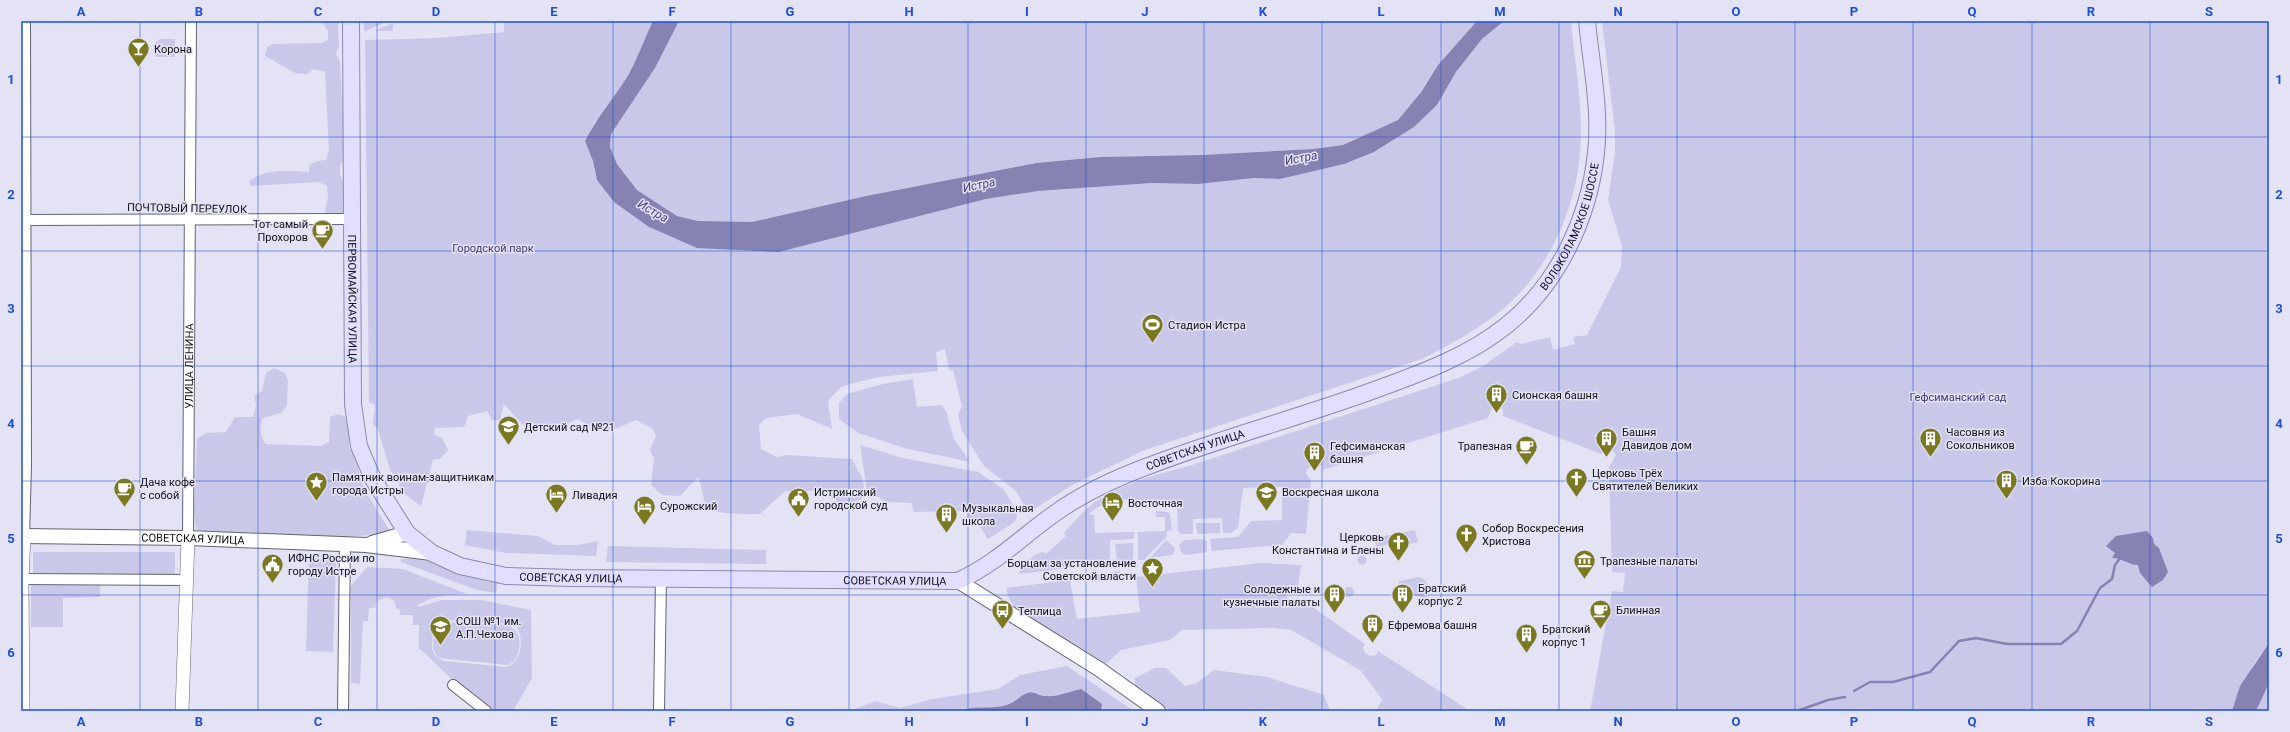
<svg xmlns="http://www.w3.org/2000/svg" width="2290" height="732" viewBox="0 0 2290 732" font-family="Roboto,sans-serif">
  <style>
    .green { fill: #cac8e8; fill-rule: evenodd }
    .water { fill: #8682b2 }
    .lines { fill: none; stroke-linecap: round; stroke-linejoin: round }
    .stream { stroke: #8682b2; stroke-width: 2.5 }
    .minor-casing { stroke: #646372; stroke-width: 12 }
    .tertiary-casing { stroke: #646372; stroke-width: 14 }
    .secondary-casing { stroke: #646372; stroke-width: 16 }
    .primary-casing { stroke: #8c89ac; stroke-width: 18 }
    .minor { stroke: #fff; stroke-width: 10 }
    .tertiary { stroke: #fff; stroke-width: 13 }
    .secondary { stroke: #fff; stroke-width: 14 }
    .primary { stroke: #e2dffe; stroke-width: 16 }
    .grid { fill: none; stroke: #1d4ed8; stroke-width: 1; stroke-opacity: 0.55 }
    .labels { text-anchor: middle; stroke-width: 3; stroke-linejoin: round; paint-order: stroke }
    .poi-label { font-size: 11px; fill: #101016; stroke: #e4e3f5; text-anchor: start }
    .street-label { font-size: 11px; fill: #101016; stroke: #e4e3f5 }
    .park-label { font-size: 11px; fill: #423775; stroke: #e4e3f5 }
    .water-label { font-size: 12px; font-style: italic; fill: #473d7b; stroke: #e4e3f5 }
    .neatline { fill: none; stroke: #1d4ed8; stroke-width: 1.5 }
    .grid-label { font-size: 13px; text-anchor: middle; font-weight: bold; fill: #1d4ed8 }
  </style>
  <rect width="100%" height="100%" fill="#e4e3f5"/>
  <g class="green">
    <path d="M321 21H338L339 46 336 54 340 62 345 158 340 165V174L343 182 344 214 324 215 328 198 327 186 319 182 251 186 249 181C266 168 289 171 309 172V165L317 161 326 160 329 150 325 72 314 69 307 74 295 73 265 56 267 47 273 44 322 43 328 40V31Z"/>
    <path d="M364 21H388L364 32Z"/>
    <path d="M504 21H655L630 73 607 110 595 122 585 141 593 161 597 180 649 227 673 238 779 252 986 199 1038 191 1152 183 1198 184 1254 178 1280 179 1374 152 1414 127 1437 105 1456 72 1482 39 1504 21H1571C1575 64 1584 111 1580 154 1575 213 1545 277 1497 314 1473 332 1448 346 1422 359L1145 450 1072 485 1033 510H1029L1024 505 1016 491 984 466 962 431 958 415 962 406 953 370H949L945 349 936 352 938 371 879 377 854 383 841 387 828 401 832 429 797 414 766 418 759 425 761 449 777 457 786 455 852 459 862 478 866 496 851 505H843L821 491H785L760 514C747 514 712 516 706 505 702 496 702 486 698 477L680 496 662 495 651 485 654 458 650 450 656 436 653 429 636 420C630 422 624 426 618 428 606 432 587 426 578 419L561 426 547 428 524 426 504 404 500 420H492L487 411 468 416 464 427 435 428 434 434 442 438 448 450 440 459 433 460 421 506 401 491 398 480 390 470 378 429 373 424 375 405 369 402 365 40 438 38 504 32Z"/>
    <path d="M679 21H1477L1438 65 1422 91 1398 120 1343 145 1313 149 1201 155 1100 157 1036 163 866 196 752 222 698 221 677 216 637 190 617 164 610 147 611 134 655 68Z"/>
    <path d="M1602 21H2269V643L2253 665 2232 711H1590L1612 591 1623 592 1625 573 1612 572 1609 467 1616 455 1612 450 1606 449 1601 454 1503 416V410L1500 407H1492L1488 418 1322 470 1323 466 1320 465 1318 468 1312 466 1307 469 1306 474 1311 480 1306 534 1291 533 1282 545 1212 551 1210 539 1238 537 1251 521 1282 520V487L1243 488 1238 528 1231 533H1223L1222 519 1220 518 1193 519V534H1181L1178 531 1177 503C1148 502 1112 492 1089 514L1094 515 1095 533 1134 532V539L1110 540V563L1019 574C1021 562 1032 557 1041 552L1047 553 1066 536 1064 533C1074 522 1084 509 1097 501 1125 482 1159 474 1192 465L1461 377 1483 366 1517 342 1521 344 1550 337 1553 350 1575 344 1573 337 1587 335 1621 267 1622 246 1608 200 1615 152V132Z"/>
    <path d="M393 23V31H374Z"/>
    <path d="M160 39H175V57H155V43Z"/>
    <path d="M274 368 285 373 288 381 287 406 281 413 263 418C260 427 259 437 266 444L321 446 329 442 330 417 338 414 347 417 349 423V449L353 450 364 489 390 531C336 544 261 534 203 531L196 529 194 512 197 439 206 433 226 432 235 417H253L256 405 254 396 262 391 266 373Z"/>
    <path d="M913 379 917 407 941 405 946 411 954 439 970 462 908 449 858 433 839 419V403L847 394 883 384Z"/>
    <path d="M860 445 903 458 978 472 1003 489 1016 509 1017 518 1013 523 988 539 974 518 968 519 967 511 914 512 911 503 886 502 867 490Z"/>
    <path d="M1156 511 1167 512 1170 514 1172 530 1167 531V536L1144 560H1138V532L1165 531V517H1156Z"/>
    <path d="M1196 523H1220V533L1197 534Z"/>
    <path d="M467 530 538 536 555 545H578L598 541 596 556 506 553 465 545Z"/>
    <path d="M1415 530 1418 542 1400 546 1398 542 1376 547 1374 538Z"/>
    <path d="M1203 539 1207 541V552L1185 555 1181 552 1179 545 1184 540Z"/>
    <path d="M1166 540 1175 548 1173 555 1150 558Z"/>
    <path d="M1133 543V561L1117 562 1115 544Z"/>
    <path d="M608 546 766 550V564L606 562Z"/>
    <rect x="33" y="552" width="142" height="23"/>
    <circle cx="1362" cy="560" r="4.5"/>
    <path d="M309 558 336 559 333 652 306 651Z"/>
    <path d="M426 558C448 571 473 579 498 583L496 593 477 590 401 562V559Z"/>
    <path d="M1261 563 1301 565 1298 587 1293 586 1288 590 1286 596 1290 600 1301 604 1304 601 1365 644 1363 648 1365 653 1370 656 1376 655 1378 651 1470 711H1376L1382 699 1360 670 1291 630 1273 628 1182 630 1170 640 1121 650 1106 664C1087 655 1020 619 1011 602 1008 598 1007 592 1006 588L1070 580 1077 619 1140 612 1136 577Z"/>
    <path d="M367 567 403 569 467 594C448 595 433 595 417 606L419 607 442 600H481L531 610 532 678 513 711H494L455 682 419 648V625H413V615H400V610L397 609 394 600 387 597 377 601 375 608H369L368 621H363L360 684 351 683V586ZM445 620 508 624 517 627C524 640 522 661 507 667L443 661C428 654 431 641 435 627Z"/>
    <path d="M1119 571 1122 575 1120 578 1095 582 1092 579 1094 575Z"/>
    <path d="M1419 577 1426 581 1429 596 1426 598 1399 592V581Z"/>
    <path d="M31 584H100V597L63 598V627H31Z"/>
    <circle cx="1349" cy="592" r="5"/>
    <path d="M445 622 508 625C524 631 523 658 508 665L439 658C430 650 433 638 436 628Z"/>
    <path d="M1067 666 1134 711H1101L1102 704 1073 691C1065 695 1053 698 1043 696 1039 695 1036 692 1032 692 1021 693 1014 704 1004 706 989 709 974 705 961 711H850L875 701 900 708 932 699 998 689 1020 675Z"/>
    <path d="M1155 668H1166L1185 686 1197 683 1214 670 1267 677 1324 695 1330 710 1170 711 1135 687V678Z"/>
    <path d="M2269 683V711H2256V709Z"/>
  </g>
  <g class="water">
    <path d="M653 21H679L655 68 611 134 610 147 617 164 637 190 677 216 698 221 752 222 866 196 1036 163 1100 157 1201 155 1313 149 1343 145 1398 120 1422 91 1438 65 1477 21H1504L1482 39 1456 72 1437 105 1414 127 1374 152 1344 164 1280 179 1254 178 1198 184 1152 183 1038 191 986 199 779 252 697 248 649 227 614 202 597 180 593 161 585 141C597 117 615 97 629 74 638 57 645 38 653 21Z"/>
    <path d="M2147 531 2153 538 2154 544 2159 548 2168 572 2163 580 2152 587 2140 573 2138 565C2129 565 2122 558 2112 558L2115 553 2106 546 2116 536Z"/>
    <path d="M2269 643V683L2256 711H2232L2240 686Z"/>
    <path d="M1081 689 1102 704 1101 711H961C974 705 989 709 1003 706 1014 704 1018 697 1027 693 1034 690 1039 696 1045 696 1060 697 1067 692 1081 689Z"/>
  </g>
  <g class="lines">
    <g class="stream">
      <path d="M1854 691 1870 682H1893L1930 672 1959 641 1976 638 2007 644H2061L2077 631 2100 588 2112 579 2115 565 2121 557"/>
      <path d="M1797 711 1828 700 1845 697"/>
    </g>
    <defs>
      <g id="minor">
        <path d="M21 220 352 219"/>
        <path d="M24 536 26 466 25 21"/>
        <path id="s1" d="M188 538 191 21"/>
        <path d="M22 579 186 580"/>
        <path d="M453 685 486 711"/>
        <path d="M343 711 345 544"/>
        <path d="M659 711 661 578"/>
      </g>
      <g id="tertiary">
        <path d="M23 711 22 579 24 536"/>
        <path d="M182 711 188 538"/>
      </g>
      <g id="secondary">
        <path id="s2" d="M21 536 188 538 366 545 432 553"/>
        <path d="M372 543 407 533"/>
        <path d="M958 581 1099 669 1158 711"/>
      </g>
      <g id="primary">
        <path id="s3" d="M351 21 353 404 359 446 373 479 407 533 432 553 460 566 506 576 570 578 958 581C997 563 1020 538 1054 514 1083 493 1118 477 1151 465 1227 436 1305 416 1380 388 1424 372 1470 355 1507 325 1558 284 1589 218 1596 153 1601 110 1591 64 1587 21"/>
      </g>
    </defs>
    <use href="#minor" class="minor-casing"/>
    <use href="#tertiary" class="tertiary-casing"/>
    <use href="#secondary" class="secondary-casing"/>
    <use href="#primary" class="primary-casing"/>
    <use href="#minor" class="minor"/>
    <use href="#tertiary" class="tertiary"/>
    <use href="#secondary" class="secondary"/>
    <use href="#primary" class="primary"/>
  </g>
  <path class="grid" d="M140 21V711M258 21V711M377 21V711M495 21V711M613 21V711M731 21V711M849 21V711M968 21V711M1086 21V711M1204 21V711M1322 21V711M1441 21V711M1559 21V711M1677 21V711M1795 21V711M1913 21V711M2032 21V711M2150 21V711M21 137H2269M21 251H2269M21 366H2269M21 481H2269M21 595H2269"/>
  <defs>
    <symbol id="bar-pin" viewBox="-11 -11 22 30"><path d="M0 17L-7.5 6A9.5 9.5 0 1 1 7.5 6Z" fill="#7b7920" stroke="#e4e3f5"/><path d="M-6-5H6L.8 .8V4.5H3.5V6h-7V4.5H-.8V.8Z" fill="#fff"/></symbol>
    <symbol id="cafe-pin" viewBox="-11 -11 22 30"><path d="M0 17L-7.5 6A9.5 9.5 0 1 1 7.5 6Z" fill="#7b7920" stroke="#e4e3f5"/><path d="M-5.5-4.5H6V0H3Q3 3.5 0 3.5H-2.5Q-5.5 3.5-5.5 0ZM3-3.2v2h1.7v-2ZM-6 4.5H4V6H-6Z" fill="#fff"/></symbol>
    <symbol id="stadium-pin" viewBox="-11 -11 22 30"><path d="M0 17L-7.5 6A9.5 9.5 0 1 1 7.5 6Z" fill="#7b7920" stroke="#e4e3f5"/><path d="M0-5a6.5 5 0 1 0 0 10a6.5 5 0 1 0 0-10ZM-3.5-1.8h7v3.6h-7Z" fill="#fff"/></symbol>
    <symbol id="building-pin" viewBox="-11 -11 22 30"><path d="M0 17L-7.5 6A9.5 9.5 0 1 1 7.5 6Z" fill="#7b7920" stroke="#e4e3f5"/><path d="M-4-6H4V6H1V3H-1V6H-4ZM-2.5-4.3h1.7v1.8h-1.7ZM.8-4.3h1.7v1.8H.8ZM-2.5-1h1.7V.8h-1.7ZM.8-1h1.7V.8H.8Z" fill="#fff"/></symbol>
    <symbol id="school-pin" viewBox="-11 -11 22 30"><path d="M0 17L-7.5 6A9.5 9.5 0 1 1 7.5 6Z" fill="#7b7920" stroke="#e4e3f5"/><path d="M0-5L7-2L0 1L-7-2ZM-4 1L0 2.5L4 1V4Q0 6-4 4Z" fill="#fff"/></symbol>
    <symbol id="church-pin" viewBox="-11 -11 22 30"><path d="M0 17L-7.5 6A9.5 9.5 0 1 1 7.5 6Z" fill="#7b7920" stroke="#e4e3f5"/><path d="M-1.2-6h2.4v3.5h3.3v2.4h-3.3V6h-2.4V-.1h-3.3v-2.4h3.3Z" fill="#fff"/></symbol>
    <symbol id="sight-pin" viewBox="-11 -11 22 30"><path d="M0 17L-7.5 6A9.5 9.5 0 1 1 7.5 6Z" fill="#7b7920" stroke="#e4e3f5"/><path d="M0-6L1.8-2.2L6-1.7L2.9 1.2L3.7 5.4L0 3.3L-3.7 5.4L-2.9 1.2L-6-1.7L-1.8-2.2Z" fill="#fff"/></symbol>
    <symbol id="hotel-pin" viewBox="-11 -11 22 30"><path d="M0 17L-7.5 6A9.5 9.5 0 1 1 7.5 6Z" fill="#7b7920" stroke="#e4e3f5"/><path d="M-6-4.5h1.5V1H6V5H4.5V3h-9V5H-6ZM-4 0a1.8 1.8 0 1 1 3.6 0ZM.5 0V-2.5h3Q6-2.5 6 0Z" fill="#fff"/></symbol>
    <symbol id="civic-pin" viewBox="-11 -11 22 30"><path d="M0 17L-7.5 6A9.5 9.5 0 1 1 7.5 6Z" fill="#7b7920" stroke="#e4e3f5"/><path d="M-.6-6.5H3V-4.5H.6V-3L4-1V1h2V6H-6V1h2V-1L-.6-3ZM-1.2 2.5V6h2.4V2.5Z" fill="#fff"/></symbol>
    <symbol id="museum-pin" viewBox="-11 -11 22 30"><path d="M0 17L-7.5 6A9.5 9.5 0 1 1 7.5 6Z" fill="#7b7920" stroke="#e4e3f5"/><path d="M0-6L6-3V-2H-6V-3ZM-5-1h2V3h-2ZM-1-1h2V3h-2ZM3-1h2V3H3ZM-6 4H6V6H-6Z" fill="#fff"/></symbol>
    <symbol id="bus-pin" viewBox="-11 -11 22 30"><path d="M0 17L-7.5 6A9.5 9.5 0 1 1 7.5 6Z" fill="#7b7920" stroke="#e4e3f5"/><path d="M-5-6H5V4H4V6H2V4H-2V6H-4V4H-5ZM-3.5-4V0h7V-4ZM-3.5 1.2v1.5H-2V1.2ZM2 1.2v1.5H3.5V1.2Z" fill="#fff"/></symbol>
  </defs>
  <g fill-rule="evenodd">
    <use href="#bar-pin" x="126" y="36" width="25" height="34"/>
    <use href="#cafe-pin" x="310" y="218" width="25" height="34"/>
    <use href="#stadium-pin" x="1140" y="312" width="25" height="34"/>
    <use href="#building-pin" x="1484" y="382" width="25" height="34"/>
    <use href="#school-pin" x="496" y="414" width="25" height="34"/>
    <use href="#building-pin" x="1594" y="426" width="25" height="34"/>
    <use href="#building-pin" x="1918" y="426" width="25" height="34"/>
    <use href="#cafe-pin" x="1514" y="434" width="25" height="34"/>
    <use href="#building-pin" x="1302" y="440" width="25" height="34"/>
    <use href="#church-pin" x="1564" y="466" width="25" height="34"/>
    <use href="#building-pin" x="1994" y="468" width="25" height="34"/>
    <use href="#sight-pin" x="304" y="470" width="25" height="34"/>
    <use href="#cafe-pin" x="112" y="476" width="25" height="34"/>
    <use href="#school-pin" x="1254" y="480" width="25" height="34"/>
    <use href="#hotel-pin" x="544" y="482" width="25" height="34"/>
    <use href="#civic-pin" x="786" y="486" width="25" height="34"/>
    <use href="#hotel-pin" x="1100" y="490" width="25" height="34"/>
    <use href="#hotel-pin" x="632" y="494" width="25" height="34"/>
    <use href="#building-pin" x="934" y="502" width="25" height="34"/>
    <use href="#church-pin" x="1454" y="522" width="25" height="34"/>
    <use href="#church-pin" x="1386" y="530" width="25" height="34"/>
    <use href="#museum-pin" x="1572" y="548" width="25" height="34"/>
    <use href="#civic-pin" x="260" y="552" width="25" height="34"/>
    <use href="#sight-pin" x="1140" y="556" width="25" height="34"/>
    <use href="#building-pin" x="1390" y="582" width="25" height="34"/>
    <use href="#building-pin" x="1322" y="582" width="25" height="34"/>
    <use href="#cafe-pin" x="1588" y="598" width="25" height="34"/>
    <use href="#bus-pin" x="990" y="598" width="25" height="34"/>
    <use href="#building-pin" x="1360" y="612" width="25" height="34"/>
    <use href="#school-pin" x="428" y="614" width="25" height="34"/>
    <use href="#building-pin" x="1514" y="622" width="25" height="34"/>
  </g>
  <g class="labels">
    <g class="poi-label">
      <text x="154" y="53">Корона</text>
      <text x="308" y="228" text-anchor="end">Тот самый<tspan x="308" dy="13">Прохоров</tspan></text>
      <text x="1168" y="329">Стадион Истра</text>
      <text x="1512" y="399">Сионская башня</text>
      <text x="524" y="431">Детский сад №21</text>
      <text x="1622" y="436">Башня<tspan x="1622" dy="13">Давидов дом</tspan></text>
      <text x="1946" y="436">Часовня из<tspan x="1946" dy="13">Сокольников</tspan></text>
      <text x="1330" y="450">Гефсиманская<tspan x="1330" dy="13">башня</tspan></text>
      <text x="1512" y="450" text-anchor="end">Трапезная</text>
      <text x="1592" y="477">Церковь Трёх<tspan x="1592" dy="13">Святителей Великих</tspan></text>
      <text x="332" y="481">Памятник воинам-защитникам<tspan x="332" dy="13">города Истры</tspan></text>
      <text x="2022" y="485">Изба Кокорина</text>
      <text x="140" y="486">Дача кофе<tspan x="140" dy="13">с собой</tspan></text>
      <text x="814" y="496">Истринский<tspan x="814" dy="13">городской суд</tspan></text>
      <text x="1282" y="496">Воскресная школа</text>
      <text x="572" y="499">Ливадия</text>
      <text x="1128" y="507">Восточная</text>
      <text x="660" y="510">Сурожский</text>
      <text x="962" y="512">Музыкальная<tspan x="962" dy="13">школа</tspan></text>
      <text x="1482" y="532">Собор Воскресения<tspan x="1482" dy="13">Христова</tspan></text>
      <text x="1384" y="541" text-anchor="end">Церковь<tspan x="1384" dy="13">Константина и Елены</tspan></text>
      <text x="288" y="562">ИФНС России по<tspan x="288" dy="13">городу Истре</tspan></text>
      <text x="1600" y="565">Трапезные палаты</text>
      <text x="1136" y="567" text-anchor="end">Борцам за установление<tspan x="1136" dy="13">Советской власти</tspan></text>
      <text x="1418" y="592">Братский<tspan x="1418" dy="13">корпус 2</tspan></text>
      <text x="1320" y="593" text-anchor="end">Солодежные и<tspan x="1320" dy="13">кузнечные палаты</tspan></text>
      <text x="1616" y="614">Блинная</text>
      <text x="1018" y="615">Теплица</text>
      <text x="456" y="625">СОШ №1 им.<tspan x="456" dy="13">А.П.Чехова</tspan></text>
      <text x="1388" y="629">Ефремова башня</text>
      <text x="1542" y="633">Братский<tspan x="1542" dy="13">корпус 1</tspan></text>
    </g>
    <g class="street-label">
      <text transform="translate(187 208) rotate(1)" y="4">ПОЧТОВЫЙ ПЕРЕУЛОК</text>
      <text dy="4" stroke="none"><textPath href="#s3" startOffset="1817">ВОЛОКОЛАМСКОЕ ШОССЕ</textPath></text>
      <text dy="4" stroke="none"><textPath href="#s3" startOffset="278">ПЕРВОМАЙСКАЯ УЛИЦА</textPath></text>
      <text dy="4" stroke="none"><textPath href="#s1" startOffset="172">УЛИЦА ЛЕНИНА</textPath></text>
      <text dy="4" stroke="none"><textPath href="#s3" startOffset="1360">СОВЕТСКАЯ УЛИЦА</textPath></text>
      <text dy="4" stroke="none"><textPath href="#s2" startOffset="172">СОВЕТСКАЯ УЛИЦА</textPath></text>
      <text dy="4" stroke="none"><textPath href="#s3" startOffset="700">СОВЕТСКАЯ УЛИЦА</textPath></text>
      <text dy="4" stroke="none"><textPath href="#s3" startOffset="1024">СОВЕТСКАЯ УЛИЦА</textPath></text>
    </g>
    <g class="park-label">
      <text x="493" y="252">Городской парк</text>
      <text x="1958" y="401">Гефсиманский сад</text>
    </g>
    <g class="water-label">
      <text transform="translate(1301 158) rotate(-11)" y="4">Истра</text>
      <text transform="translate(979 185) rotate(-12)" y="4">Истра</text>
      <text transform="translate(653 211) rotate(30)" y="4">Истра</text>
    </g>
  </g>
  <rect width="2290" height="732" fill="none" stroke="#e4e3f5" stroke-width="44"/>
  <rect x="22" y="22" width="2246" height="688" class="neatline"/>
  <g class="grid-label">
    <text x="81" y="16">A</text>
    <text x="199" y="16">B</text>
    <text x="318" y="16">C</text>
    <text x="436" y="16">D</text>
    <text x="554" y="16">E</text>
    <text x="672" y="16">F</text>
    <text x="790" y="16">G</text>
    <text x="909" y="16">H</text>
    <text x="1027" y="16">I</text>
    <text x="1145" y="16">J</text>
    <text x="1263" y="16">K</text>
    <text x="1381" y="16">L</text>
    <text x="1500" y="16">M</text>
    <text x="1618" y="16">N</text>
    <text x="1736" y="16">O</text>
    <text x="1854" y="16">P</text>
    <text x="1972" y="16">Q</text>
    <text x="2091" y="16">R</text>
    <text x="2209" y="16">S</text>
    <text x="11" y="84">1</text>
    <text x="2279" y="84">1</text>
    <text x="11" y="199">2</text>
    <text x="2279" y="199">2</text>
    <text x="11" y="313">3</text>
    <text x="2279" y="313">3</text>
    <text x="11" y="428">4</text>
    <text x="2279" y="428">4</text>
    <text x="11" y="543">5</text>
    <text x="2279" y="543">5</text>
    <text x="11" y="657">6</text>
    <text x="2279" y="657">6</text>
    <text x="81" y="726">A</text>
    <text x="199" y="726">B</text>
    <text x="318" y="726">C</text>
    <text x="436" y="726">D</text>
    <text x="554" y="726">E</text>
    <text x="672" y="726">F</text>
    <text x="790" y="726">G</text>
    <text x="909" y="726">H</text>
    <text x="1027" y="726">I</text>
    <text x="1145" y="726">J</text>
    <text x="1263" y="726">K</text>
    <text x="1381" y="726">L</text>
    <text x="1500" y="726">M</text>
    <text x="1618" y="726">N</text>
    <text x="1736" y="726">O</text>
    <text x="1854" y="726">P</text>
    <text x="1972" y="726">Q</text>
    <text x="2091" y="726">R</text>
    <text x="2209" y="726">S</text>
  </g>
</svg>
